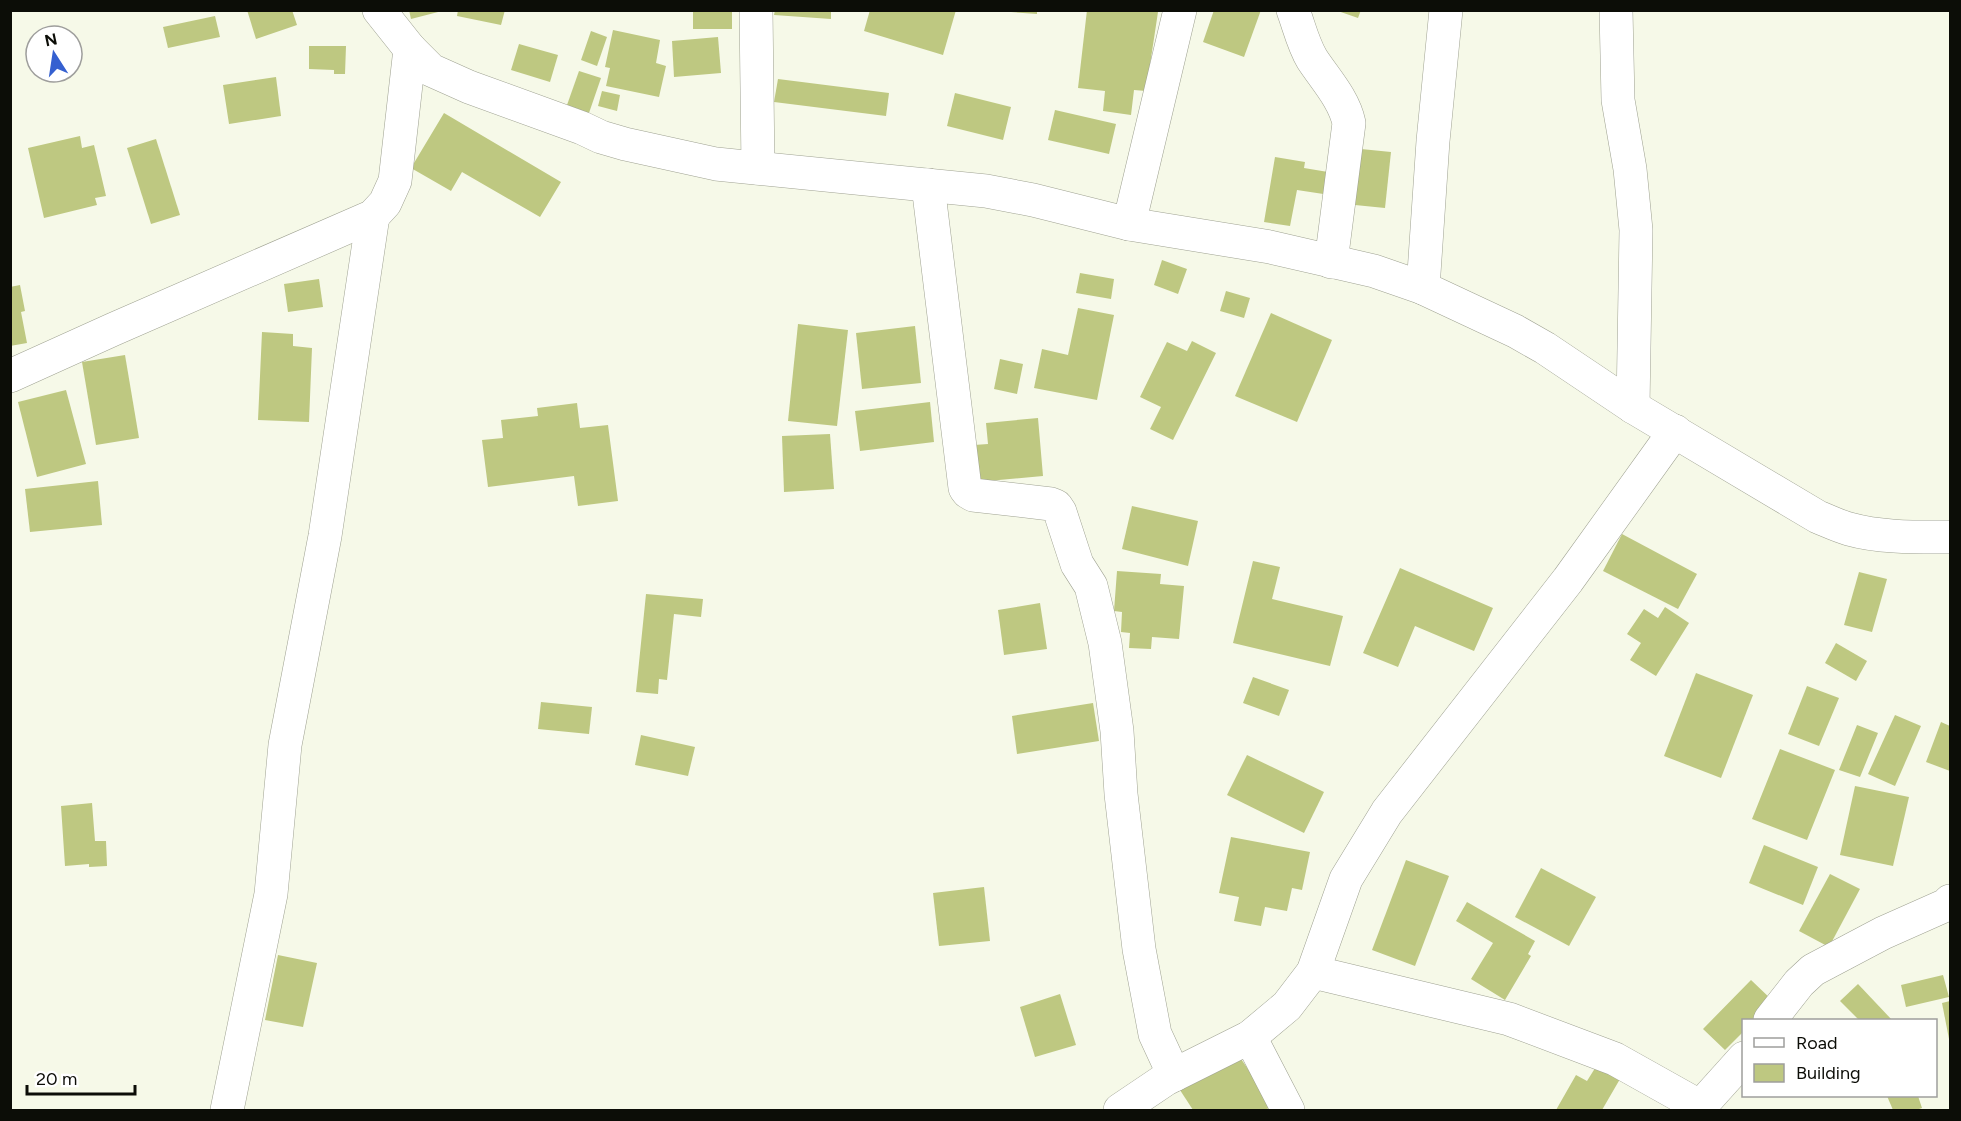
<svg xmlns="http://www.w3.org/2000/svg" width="1961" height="1121" viewBox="0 0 1961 1121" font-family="Figtree,sans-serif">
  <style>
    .building { fill: #bec881 }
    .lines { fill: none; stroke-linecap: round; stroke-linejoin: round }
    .minor-casing { stroke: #9fa292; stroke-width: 34 }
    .minor { stroke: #fff; stroke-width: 33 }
  </style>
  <rect width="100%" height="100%" fill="#f6f9e8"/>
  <g class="building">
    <path d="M247 10H292L297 25 256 39Z"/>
    <path d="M409 10H442V11L411 19Z"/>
    <path d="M458 10H505L501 25 457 16Z"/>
    <rect x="693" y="10" width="39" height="19"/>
    <path d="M775 10H831V19L774 15Z"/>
    <path d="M870 10H956L943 55 864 31Z"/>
    <path d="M1011 10H1037V14L1011 12Z"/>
    <path d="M1087 10 1158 12 1146 91 1134 90 1131 115 1103 111 1105 91 1078 88Z"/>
    <path d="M1214 10H1261L1244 57 1203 42Z"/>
    <path d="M1335 10H1361L1358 18Z"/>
    <path d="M215 16 220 37 168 48 163 27Z"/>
    <path d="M613 30 660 40 656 63 666 66 659 97 606 86 610 68 605 67Z"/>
    <path d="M591 31 607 37 597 66 581 60Z"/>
    <path d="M718 37 721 73 674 77 672 41Z"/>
    <path d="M519 44 558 55 550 82 511 70Z"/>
    <path d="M309 46H346L345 74H334V70L309 69Z"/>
    <path d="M579 71 601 78 589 113 567 105Z"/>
    <path d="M276 77 281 116 229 124 223 85Z"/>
    <path d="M778 79 889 93 886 116 774 102Z"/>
    <path d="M602 91 620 95 617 111 598 106Z"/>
    <path d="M955 93 1011 107 1003 140 947 126Z"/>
    <path d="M1055 110 1116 124 1109 154 1048 140Z"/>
    <path d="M444 113 561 182 540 217 462 172 451 191 411 168Z"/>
    <path d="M80 136 82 148 94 145 106 196 95 198 97 205 44 218 28 148Z"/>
    <path d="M156 139 180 215 151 224 127 148Z"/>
    <path d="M1351 148 1391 152 1385 208 1345 204Z"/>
    <path d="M1275 157 1305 162 1304 168 1334 173 1330 195 1297 190 1290 226 1264 222Z"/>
    <path d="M1162 260 1187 269 1178 294 1154 285Z"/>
    <path d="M1080 273 1114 279 1111 299 1076 293Z"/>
    <path d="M319 279 323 307 288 312 284 284Z"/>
    <path d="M20 285 25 311 21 312 27 343 10 346V287Z"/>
    <path d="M1226 291 1250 298 1244 318 1220 311Z"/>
    <path d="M1078 308 1114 315 1097 400 1034 388 1042 349 1068 355Z"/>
    <path d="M1271 313 1332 340 1297 422 1235 396Z"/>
    <path d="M798 324 848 330 837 426 788 421Z"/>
    <path d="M915 326 921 383 862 389 856 333Z"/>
    <path d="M262 332 293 334V346L312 348 309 422 258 420Z"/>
    <path d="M1192 341 1216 353 1173 440 1150 429 1161 407 1140 397 1167 342 1187 351Z"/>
    <path d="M125 355 139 438 96 445 82 362Z"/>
    <path d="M1000 359 1023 364 1017 394 994 389Z"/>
    <path d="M66 390 86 464 37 477 18 402Z"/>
    <path d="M930 402 934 442 860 451 855 411Z"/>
    <path d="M577 403 580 428 608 425 618 501 578 506 574 476 488 487 482 440 503 438 501 420 538 416 537 408Z"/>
    <path d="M1038 418 1043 476 977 482 974 445 988 444 986 423Z"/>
    <path d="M830 434 834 489 784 492 782 436Z"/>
    <path d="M98 481 102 525 30 532 25 489Z"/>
    <path d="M1132 506 1198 521 1188 566 1122 549Z"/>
    <path d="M1622 534 1697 574 1678 609 1603 571Z"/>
    <path d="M1253 561 1280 567 1272 599 1343 616 1330 666 1233 643Z"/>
    <path d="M1400 568 1493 608 1474 651 1415 626 1398 667 1363 653Z"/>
    <path d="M1117 571 1161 574 1160 584 1184 586 1179 639 1152 637 1151 649 1129 648 1130 633 1121 632 1122 612 1114 611Z"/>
    <path d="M1859 572 1887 579 1872 632 1844 625Z"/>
    <path d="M646 594 703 599 701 617 674 614 667 680 659 679 658 694 636 692Z"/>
    <path d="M1040 603 1047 649 1004 655 998 610Z"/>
    <path d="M1665 607 1689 623 1656 676 1630 660 1641 643 1627 634 1644 609 1658 618Z"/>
    <path d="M1836 643 1867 661 1856 681 1825 663Z"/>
    <path d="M1696 673 1753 695 1721 778 1664 756Z"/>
    <path d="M1253 677 1289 690 1279 716 1243 703Z"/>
    <path d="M1807 686 1839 698 1819 746 1788 734Z"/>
    <path d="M541 702 592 707 589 734 538 729Z"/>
    <path d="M1093 703 1099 741 1017 754 1012 716Z"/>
    <path d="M1895 715 1921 726 1895 786 1868 774Z"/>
    <path d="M1941 722 1950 726V771L1926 762Z"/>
    <path d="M1857 725 1878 733 1860 777 1839 770Z"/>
    <path d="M641 735 695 747 688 776 635 765Z"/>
    <path d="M1780 749 1835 770 1807 840 1752 819Z"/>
    <path d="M1247 755 1324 792 1304 833 1227 795Z"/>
    <path d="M1855 786 1909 797 1893 866 1840 855Z"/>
    <path d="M92 803 95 841H106L107 866 89 867V864L65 866 61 806Z"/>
    <path d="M1231 837 1310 852 1302 890 1292 888 1287 911 1265 907 1261 926 1234 921 1239 897 1219 893Z"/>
    <path d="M1764 845 1818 867 1803 905 1749 883Z"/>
    <path d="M1406 860 1449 876 1415 966 1372 950Z"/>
    <path d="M1541 868 1596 897 1569 946 1515 917Z"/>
    <path d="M1830 874 1860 889 1829 947 1799 931Z"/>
    <path d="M984 887 990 941 939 946 933 893Z"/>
    <path d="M1467 902 1535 941 1528 954 1531 956 1505 1000 1471 979 1493 943 1456 921Z"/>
    <path d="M278 955 317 963 303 1027 265 1020Z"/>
    <path d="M1943 975 1949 997 1906 1007 1901 985Z"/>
    <path d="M1751 980 1773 1001 1754 1020H1744V1031L1725 1050 1703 1029Z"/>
    <path d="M1858 984 1892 1020H1859L1840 1001Z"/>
    <path d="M1060 994 1076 1045 1035 1057 1020 1007Z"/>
    <path d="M1950 1001V1039H1949L1942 1003Z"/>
    <path d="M1235 1050 1273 1106 1265 1110H1193L1178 1087Z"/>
    <path d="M1597 1065 1620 1079 1602 1110H1556L1576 1075 1587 1081Z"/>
    <path d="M1887 1096H1918L1922 1108 1916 1110H1893Z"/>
  </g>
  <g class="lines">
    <defs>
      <g id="minor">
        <path d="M379 10 410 49 431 70 469 87 582 128 601 137 625 144 716 164 986 191 1033 200 1129 224 1270 247 1374 271 1423 288 1515 331 1545 348 1633 407 1818 517C1828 521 1838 526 1849 529 1881 538 1917 537 1950 537"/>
        <path d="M756 10 758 168"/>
        <path d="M1293 10C1299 26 1303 44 1312 59 1325 79 1344 99 1349 123L1331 262"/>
        <path d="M1616 10 1618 100 1630 169 1636 230 1633 407"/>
        <path d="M928 185 965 488 968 492 973 495 1051 504 1056 506 1060 512 1077 564 1091 586 1105 643 1117 731 1121 794 1139 949 1155 1034 1174 1075"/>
        <path d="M1129 224 1180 10"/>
        <path d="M1423 288 1433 141 1446 10"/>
        <path d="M10 376 114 329 373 216 385 203 395 181 410 49"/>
        <path d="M1313 972 1509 1019 1615 1059 1690 1101 1701 1110"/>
        <path d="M1770 1020 1799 983 1813 970 1883 933 1946 905 1950 901"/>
        <path d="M1250 1037 1288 1110"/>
        <path d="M1699 1108 1744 1058"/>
        <path d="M227 1110 271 894 285 745 325 536 373 216"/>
        <path d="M1120 1110 1166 1079 1250 1037 1287 1006 1313 972 1346 879 1387 812 1568 580 1675 431"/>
      </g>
    </defs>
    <use href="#minor" class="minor-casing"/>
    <use href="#minor" class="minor"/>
  </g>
  <rect width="1961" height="1121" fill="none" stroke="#0c0d07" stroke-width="24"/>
  <rect x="1742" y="1019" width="195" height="78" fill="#ffffff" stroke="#9e9e9c" stroke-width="1.5"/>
  <rect x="1754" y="1038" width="30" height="9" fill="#ffffff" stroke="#9e9e9c" stroke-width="1.5"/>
  <text x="1796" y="1049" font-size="18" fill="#0c0d07">Road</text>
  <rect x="1754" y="1064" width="30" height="18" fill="#bec881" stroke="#9e9e9c" stroke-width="1.5"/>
  <text x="1796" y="1079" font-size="18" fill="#0c0d07">Building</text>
  <g transform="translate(54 54) rotate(348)"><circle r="28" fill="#ffffff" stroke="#9e9e9c" stroke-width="1.5"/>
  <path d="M0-4.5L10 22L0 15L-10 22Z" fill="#3560d0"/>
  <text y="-9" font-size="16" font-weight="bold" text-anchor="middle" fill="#0c0d07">N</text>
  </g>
  <path d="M27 1085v9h108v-9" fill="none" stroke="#0c0d07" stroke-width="3"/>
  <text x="36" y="1085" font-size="18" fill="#0c0d07" stroke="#ffffff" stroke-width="4.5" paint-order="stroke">20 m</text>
</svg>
